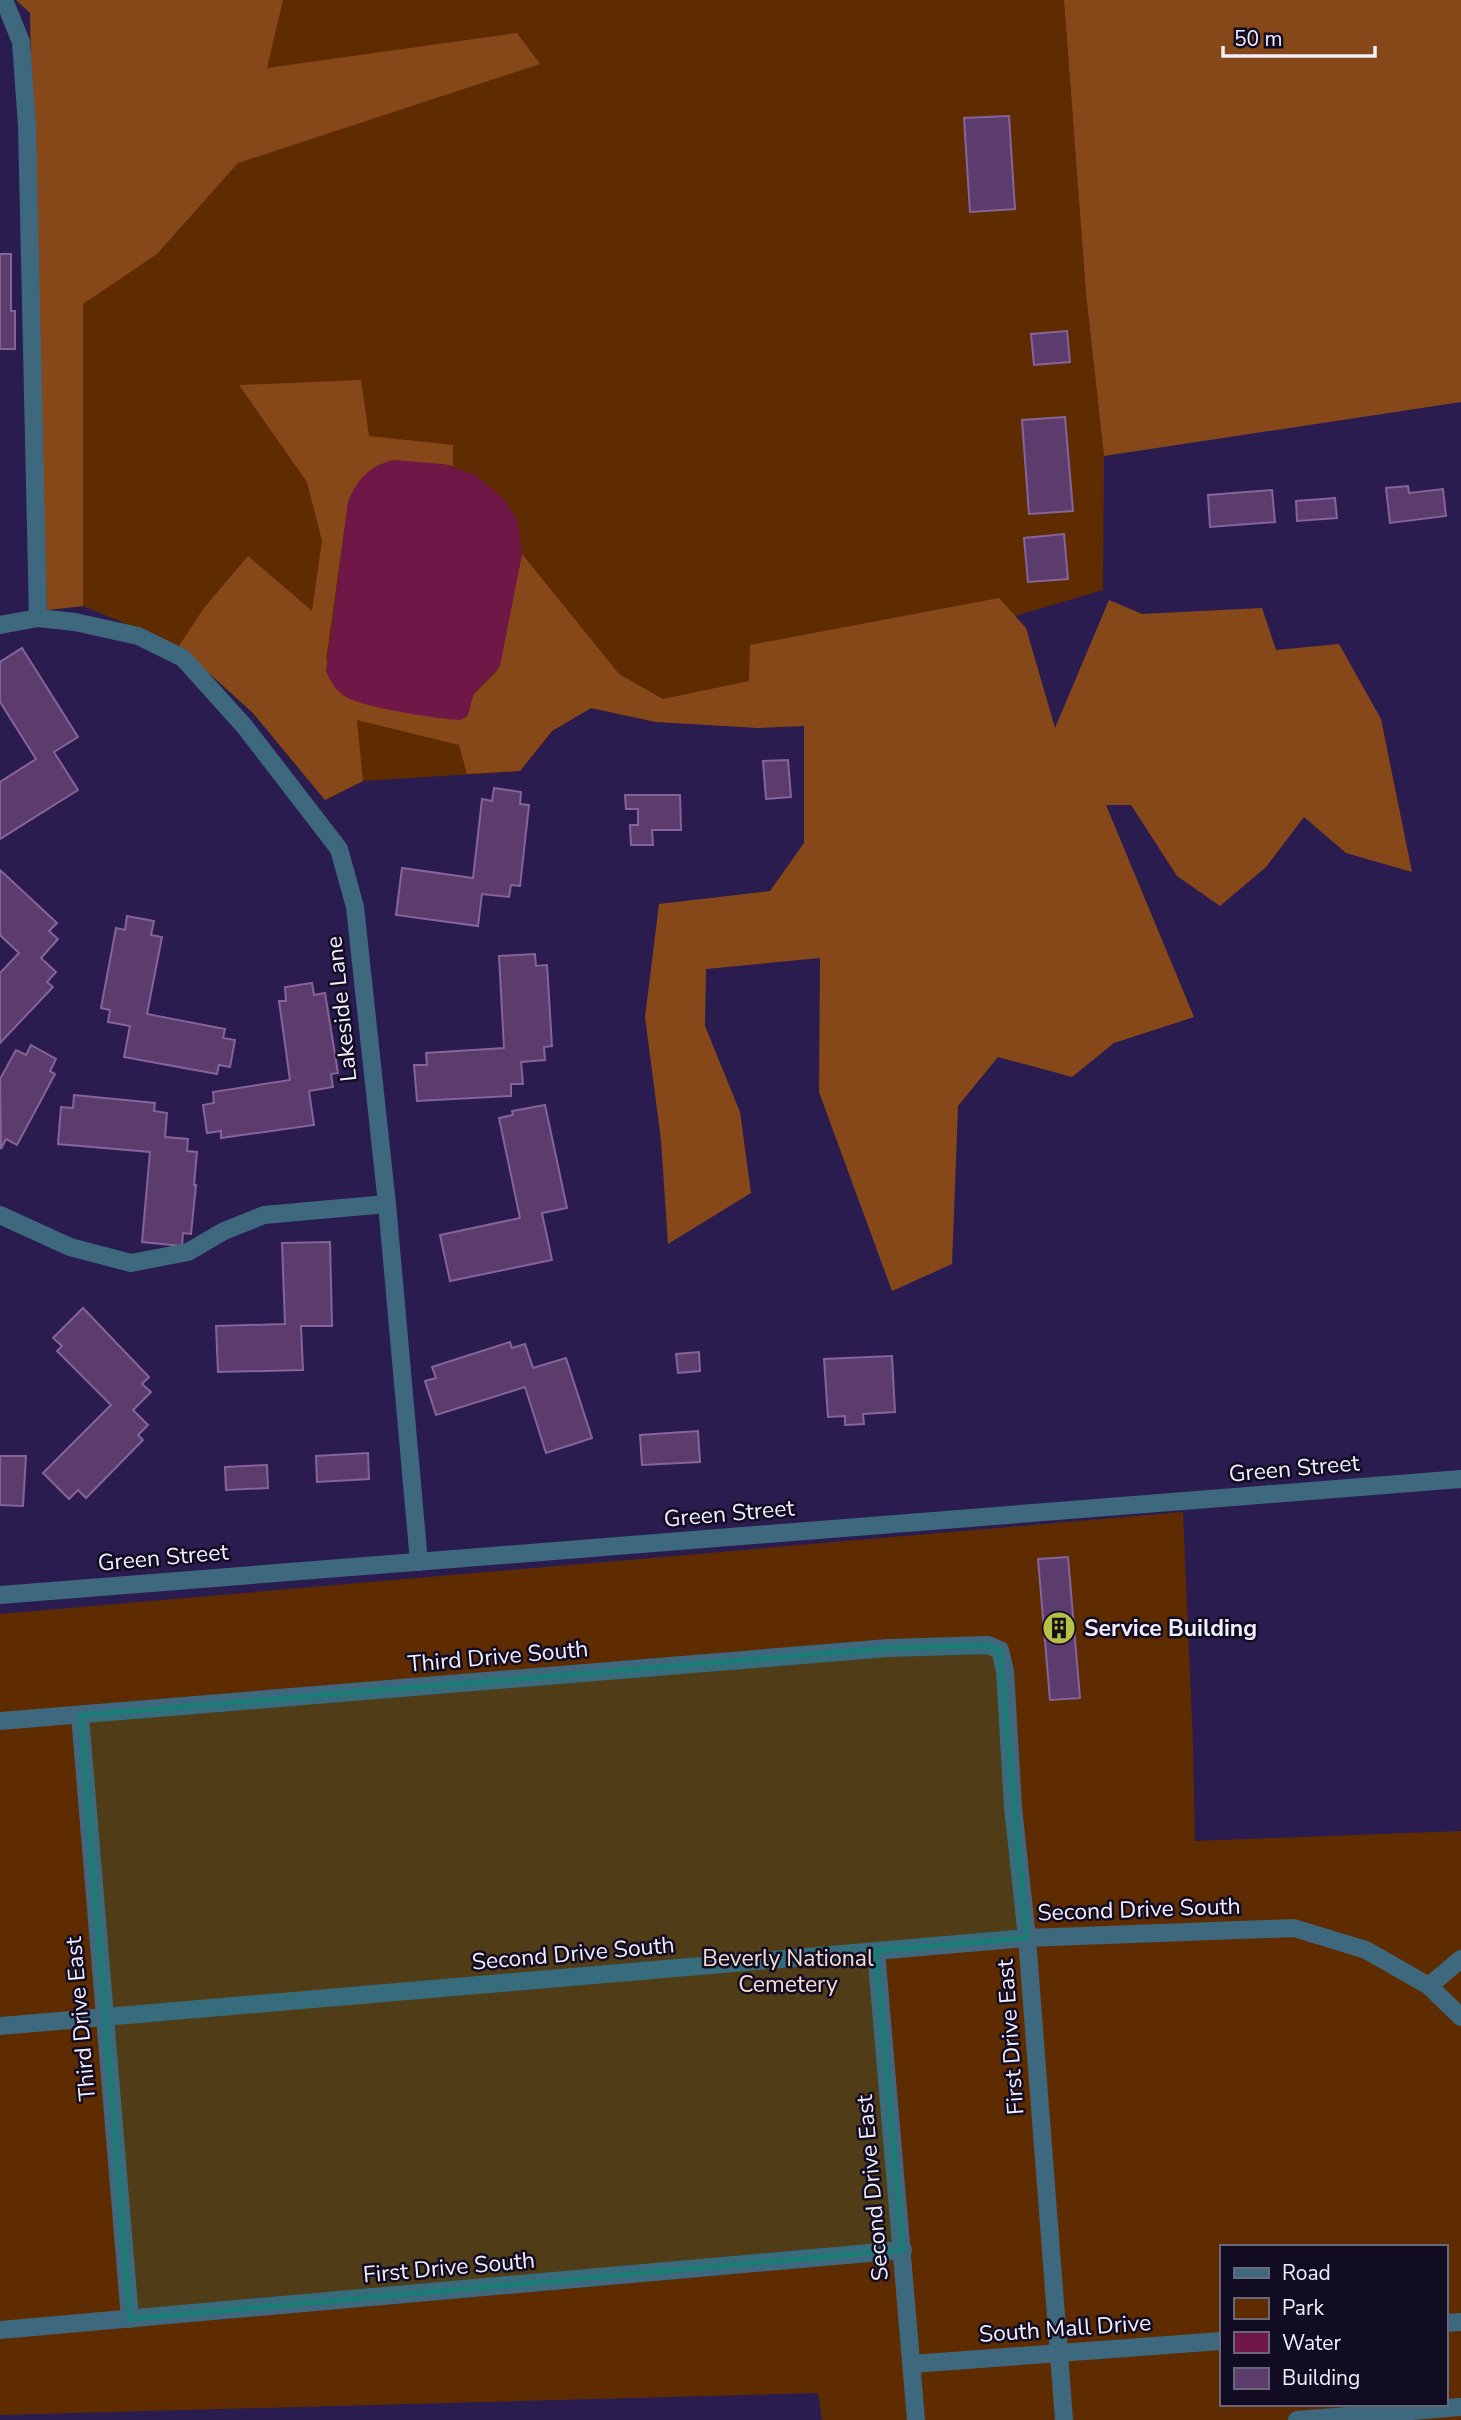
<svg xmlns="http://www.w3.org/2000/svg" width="1461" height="2420" viewBox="0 0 1461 2420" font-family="'Nunito Sans',sans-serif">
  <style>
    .green { fill: #5f2c02; fill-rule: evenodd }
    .forest { fill: #874819 }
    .water { fill: #6f1746 }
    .building { fill: #5c3b6d; stroke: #866399; stroke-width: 2 }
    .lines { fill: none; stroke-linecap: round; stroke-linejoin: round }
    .minor { stroke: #3e687e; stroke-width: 18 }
    .marked { fill: #1a7c75; fill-opacity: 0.2; stroke: #1a7c75; stroke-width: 5; stroke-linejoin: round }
    .labels { text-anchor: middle; stroke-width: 5; stroke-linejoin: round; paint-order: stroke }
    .street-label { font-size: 23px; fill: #f1effc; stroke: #120c23 }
    .poi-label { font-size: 23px; font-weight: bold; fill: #f1effc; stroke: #120c23; text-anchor: start }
    .park-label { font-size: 23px; fill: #f5ded0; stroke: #120c23 }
  </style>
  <rect width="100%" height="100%" fill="#2b1c50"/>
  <g class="green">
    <path d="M30 0H1064L1086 293 1104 456 1103 590 656 722 591 708 552 731 520 771 363 781 325 800 253 713 179 646 83 606 47 610 35 255Z"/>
    <path d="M1183 1512 1193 1745 1195 1841 1461 1831V2420H822L818 2393 0 2415V1614ZM1221 2247H1445V2404H1221Z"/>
  </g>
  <g class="forest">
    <path d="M16 0H283L267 68 517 33 540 64 238 163 157 254 83 304V606L47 610 35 255 30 13Z"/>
    <path d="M1064 0H1461V402L1104 456 1086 293Z"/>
    <path d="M361 380 369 436 453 445V466L443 464 351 494 348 503 326 660 381 707 451 719 465 718 468 715 473 695 497 671 522 554 619 674 663 699 749 681 750 645 999 598 1026 628 1055 728 1109 600 1142 614 1262 608 1276 650 1339 644 1381 719 1412 872 1346 853 1304 817 1266 867 1220 906 1177 876 1131 805H1106L1194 1017 1114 1043 1072 1077 998 1057 958 1106 952 1264 892 1291 819 1092 820 958 706 969 705 1026 740 1112 751 1193 668 1244 661 1140 645 1017 659 904 770 891 804 843V726L758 728 656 722 591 708 552 731 520 771 467 774 459 745 357 720 363 781 325 800 253 713 179 646 204 608 248 556 312 611 322 541 307 482 239 385Z"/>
  </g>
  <path class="water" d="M393 460 443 464 475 475 503 498 517 519 522 554 500 666 473 695 468 715 460 720C438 719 362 707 346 697 336 691 330 681 326 671L348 503C356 480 369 466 393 460Z"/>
  <g class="building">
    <path d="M1009 116 1015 209 970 212 964 118Z"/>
    <path d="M0 254H11V311H15V349H0Z"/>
    <path d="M1067 331 1070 362 1034 365 1031 334Z"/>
    <path d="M1065 417 1073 511 1029 514 1022 420Z"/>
    <path d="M1408 486 1409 493 1443 489 1446 516 1390 523 1386 488Z"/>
    <path d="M1272 490 1275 522 1210 527 1208 495Z"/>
    <path d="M1335 498 1337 518 1297 521 1296 501Z"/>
    <path d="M1064 534 1068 579 1028 582 1024 538Z"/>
    <path d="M22 648 78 737 54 752 78 790 0 839V782L36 759 0 702V662Z"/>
    <path d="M788 760 791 797 766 799 763 761Z"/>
    <path d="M494 788 521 792 520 804 529 805 520 886 511 885 509 897 482 894 478 926 396 915 402 868 473 878 482 799 492 801Z"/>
    <path d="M625 795H680L681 830H652L653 845H631L630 825H638V809H626Z"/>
    <path d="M0 870 57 923 49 931 58 939 41 958 56 972 47 982 53 987 0 1043V973L19 953 0 935Z"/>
    <path d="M127 916 154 921 151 935 162 937 147 1014 225 1029 223 1038 235 1040 230 1067 219 1065 217 1074 124 1057 130 1026 108 1022 110 1010 101 1008 116 928 125 930Z"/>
    <path d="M535 954 536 966 547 965 552 1046 544 1047 545 1060 521 1062 523 1084H511V1096L417 1101 414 1065H427L426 1053 504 1048 499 956Z"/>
    <path d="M312 983 314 995 325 993 338 1073 331 1074 333 1087 309 1091 314 1125 221 1138V1131L207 1133 203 1105 214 1103 213 1092 290 1080 279 1001H286L285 987Z"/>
    <path d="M31 1045 56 1059 50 1071 55 1074 17 1145 6 1139 1 1149 0 1079 16 1050 26 1055Z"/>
    <path d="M74 1095 155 1103 154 1111 167 1113 165 1137 188 1139 187 1151 197 1152 194 1185H196L191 1234 183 1233 182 1246 142 1242 150 1152 58 1144 61 1107 73 1108Z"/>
    <path d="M545 1105 567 1208 542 1213 552 1260 450 1281 440 1235 520 1218 499 1118 513 1115 512 1111Z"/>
    <path d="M330 1242 332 1326H301L303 1370 218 1372 216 1326 285 1324 282 1243Z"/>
    <path d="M83 1308 149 1377 142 1384 151 1392 133 1410 148 1425 138 1435 143 1440 86 1498 78 1490 69 1499 43 1473 111 1405 57 1351 62 1346 53 1338Z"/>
    <path d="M510 1342 512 1348 525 1344 533 1368 566 1358 592 1438 546 1453 525 1387 436 1415 425 1381 436 1378 432 1367Z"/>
    <path d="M699 1352 700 1371 678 1373 676 1354Z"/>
    <path d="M892 1356 895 1412 863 1414 864 1424 845 1425V1416L828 1417 824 1359Z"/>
    <path d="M698 1431 700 1462 642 1465 640 1435Z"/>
    <path d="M368 1453 369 1479 317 1482 316 1456Z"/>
    <path d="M0 1456H26L23 1506 0 1505Z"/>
    <path d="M267 1465 268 1488 226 1490 225 1467Z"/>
    <path d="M1068 1557 1080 1698 1050 1700 1038 1559Z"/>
  </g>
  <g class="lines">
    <g class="minor">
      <path d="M4 0 21 42 27 125 38 618"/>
      <path d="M0 625 38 618 75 622 138 636 183 658 245 727 339 849 355 907 387 1204 419 1562"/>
      <path d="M0 1215 70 1247 131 1263 188 1252 224 1231 264 1215 387 1204"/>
      <path d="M0 1595 1461 1479"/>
      <path d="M80 1715 130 2319"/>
      <path d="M0 1721 888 1648 988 1645 1000 1650 1005 1671 1013 1807 1027 1938 1064 2420"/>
      <path d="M876 1951 916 2420"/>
      <path d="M1429 1986 1461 1959"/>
      <path d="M0 2026 1027 1938 1294 1928 1366 1950 1429 1986 1461 2017"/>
      <path d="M1445 2323 1461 2322"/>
      <path d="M0 2330 903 2250"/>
      <path d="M912 2364 1221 2341"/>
      <path d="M1297 2420 1461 2407"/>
    </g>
  </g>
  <path class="marked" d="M988 1645 1000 1650 1027 1938 876 1951 903 2250 130 2319 80 1715 888 1648Z"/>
  <defs>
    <symbol id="building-disc" viewBox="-11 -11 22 22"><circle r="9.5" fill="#b8c147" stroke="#120c23"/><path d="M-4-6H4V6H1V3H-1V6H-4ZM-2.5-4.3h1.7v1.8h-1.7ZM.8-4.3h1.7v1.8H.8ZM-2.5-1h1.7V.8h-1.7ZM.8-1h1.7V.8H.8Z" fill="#111"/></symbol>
  </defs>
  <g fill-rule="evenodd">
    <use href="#building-disc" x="1040" y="1609" width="38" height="38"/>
  </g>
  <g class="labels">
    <g class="street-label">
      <text transform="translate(341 1009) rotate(-96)" y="8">Lakeside Lane</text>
      <text transform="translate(1294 1468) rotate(-5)" y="8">Green Street</text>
      <text transform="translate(729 1513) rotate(-5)" y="8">Green Street</text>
      <text transform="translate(163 1557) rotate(-5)" y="8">Green Street</text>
      <text transform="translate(498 1656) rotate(-5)" y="8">Third Drive South</text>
      <text transform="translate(1139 1909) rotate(-2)" y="8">Second Drive South</text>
      <text transform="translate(573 1953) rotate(-5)" y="8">Second Drive South</text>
      <text transform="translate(80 2019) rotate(-95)" y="8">Third Drive East</text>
      <text transform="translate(1010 2037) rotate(-94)" y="8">First Drive East</text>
      <text transform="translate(872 2188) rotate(-95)" y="8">Second Drive East</text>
      <text transform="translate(449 2267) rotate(-5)" y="8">First Drive South</text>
      <text transform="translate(1065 2328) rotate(-4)" y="8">South Mall Drive</text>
    </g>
    <g class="poi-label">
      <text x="1084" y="1636">Service Building</text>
    </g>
    <g class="park-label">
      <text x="788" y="1966">Beverly National<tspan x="788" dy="26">Cemetery</tspan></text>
    </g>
  </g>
  <rect x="1220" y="2245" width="228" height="161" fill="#120c23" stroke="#6b677a" stroke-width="2"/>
  <rect x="1234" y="2268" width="35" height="10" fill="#3e687e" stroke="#6b677a" stroke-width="2"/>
  <text x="1282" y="2280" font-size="21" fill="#f1effc">Road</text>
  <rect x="1234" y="2298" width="35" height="21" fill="#5f2c02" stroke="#6b677a" stroke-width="2"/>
  <text x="1282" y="2315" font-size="21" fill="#f1effc">Park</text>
  <rect x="1234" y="2332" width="35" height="21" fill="#6f1746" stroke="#6b677a" stroke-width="2"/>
  <text x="1282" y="2350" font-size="21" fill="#f1effc">Water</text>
  <rect x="1234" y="2368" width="35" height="21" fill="#5c3b6d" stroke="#6b677a" stroke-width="2"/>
  <text x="1282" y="2385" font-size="21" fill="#f1effc">Building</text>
  <path d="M1223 46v10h152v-10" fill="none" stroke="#f1effc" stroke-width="3.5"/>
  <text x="1234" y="46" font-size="21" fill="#f1effc" stroke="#120c23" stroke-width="5" paint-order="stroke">50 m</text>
</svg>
